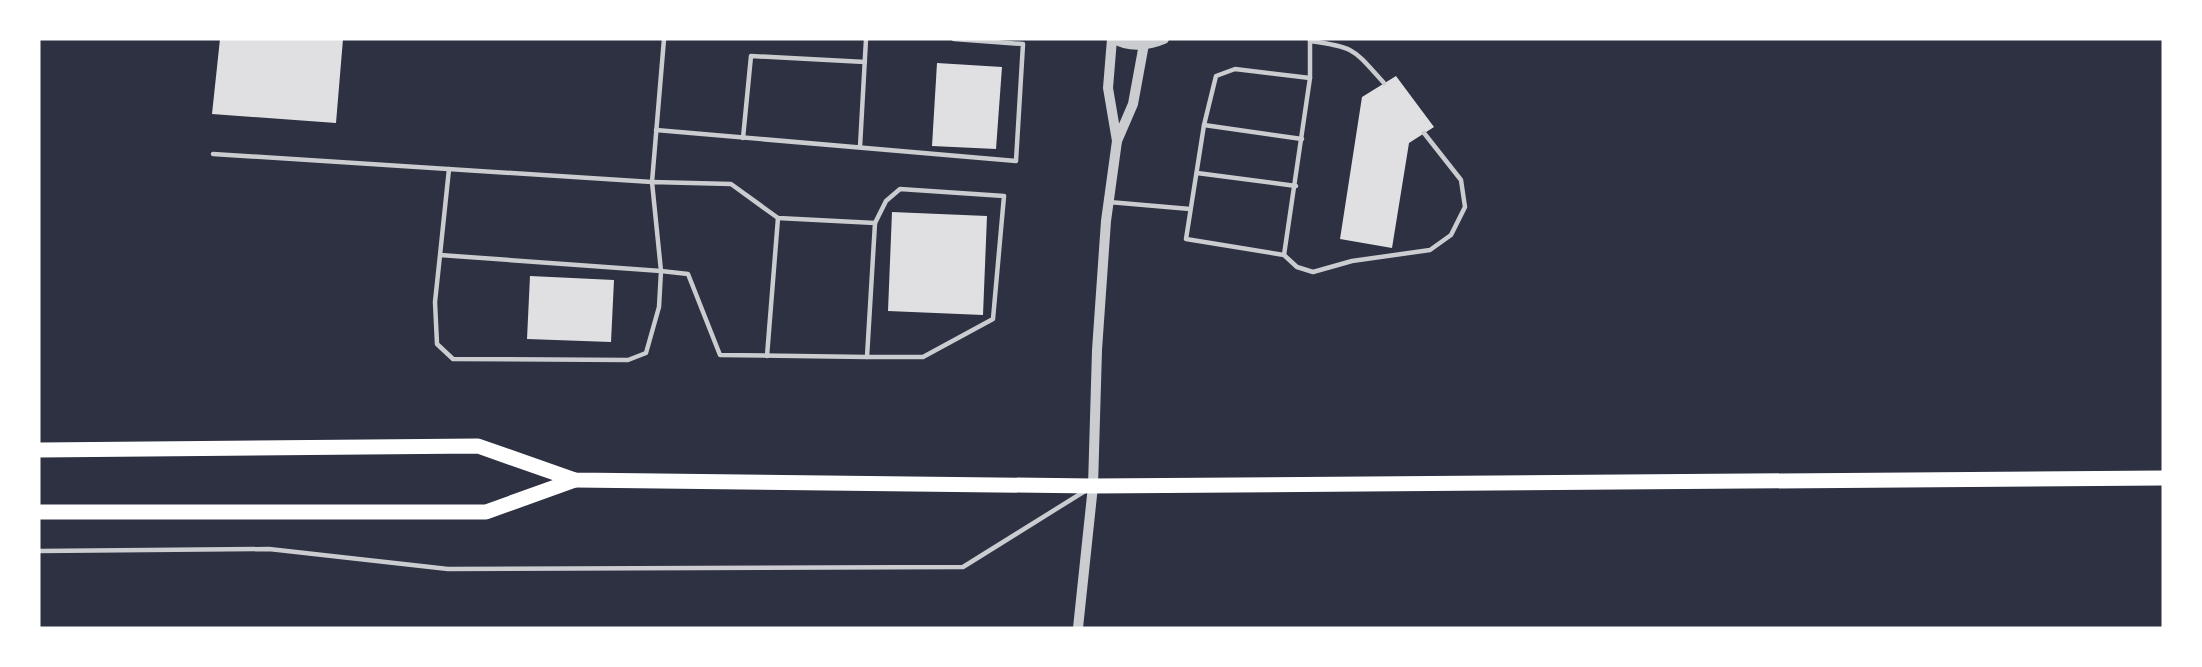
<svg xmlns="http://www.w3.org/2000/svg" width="2202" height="667" viewBox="0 0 2202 667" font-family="Ubuntu,sans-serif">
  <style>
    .building { fill: #e0e0e3 }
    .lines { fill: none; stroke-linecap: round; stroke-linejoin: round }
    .service { stroke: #caccd0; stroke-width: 4.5 }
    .tertiary { stroke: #caccd0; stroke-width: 10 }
    .primary { stroke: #fff; stroke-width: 15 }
  </style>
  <rect width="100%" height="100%" fill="#2d3142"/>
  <g class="building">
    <path d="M220 39H343L336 123 212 114Z"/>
    <path d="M937 63 1002 67 996 149 932 146Z"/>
    <path d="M1396 76 1434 127 1409 143 1392 248 1340 239 1362 97Z"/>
    <path d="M892 212 987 216 983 315 888 311Z"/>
    <path d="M530 276 614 280 611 342 527 339Z"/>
  </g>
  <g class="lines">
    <g class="service">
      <path d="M1310 41C1356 47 1354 50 1384 83"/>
      <path d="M1310 78 1235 69 1216 76 1204 125 1186 239 1284 255 1297 267 1313 272 1352 261 1430 250 1451 235 1465 207 1461 180 1424 133"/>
      <path d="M1204 125 1302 139"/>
      <path d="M656 130 1016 161 1023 44 954 39"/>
      <path d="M743 138 751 56 865 62"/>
      <path d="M860 147 866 39"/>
      <path d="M213 154 652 182 664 39"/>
      <path d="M1197 173 1296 186"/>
      <path d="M652 182 731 184 778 218 875 223 867 357 720 355 688 274 661 271Z"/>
      <path d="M1109 202 1190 209"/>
      <path d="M440 255 435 302 437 344 453 359 628 360 646 353 659 307 661 271 440 255 449 169"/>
      <path d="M1284 255 1310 78V39"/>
      <path d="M767 356 778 218"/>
      <path d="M867 357H923L993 319 1004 196 900 189 886 201 875 223"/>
      <path d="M39 551 269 549 448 569 963 567 1085 491"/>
    </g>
    <g class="tertiary">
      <path d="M1112 39 1108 88 1117 141"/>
      <path d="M1115 39C1129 48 1150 45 1164 39"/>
      <path d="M1078 628 1093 486 1097 350 1106 221 1117 141 1133 104 1144 44"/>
    </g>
    <g class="primary">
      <path d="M39 450 478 446 575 480 1093 486 2163 478"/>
      <path d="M39 512H486L575 480"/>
    </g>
  </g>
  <rect width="2202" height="667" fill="none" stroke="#ffffff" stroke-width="81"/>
</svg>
